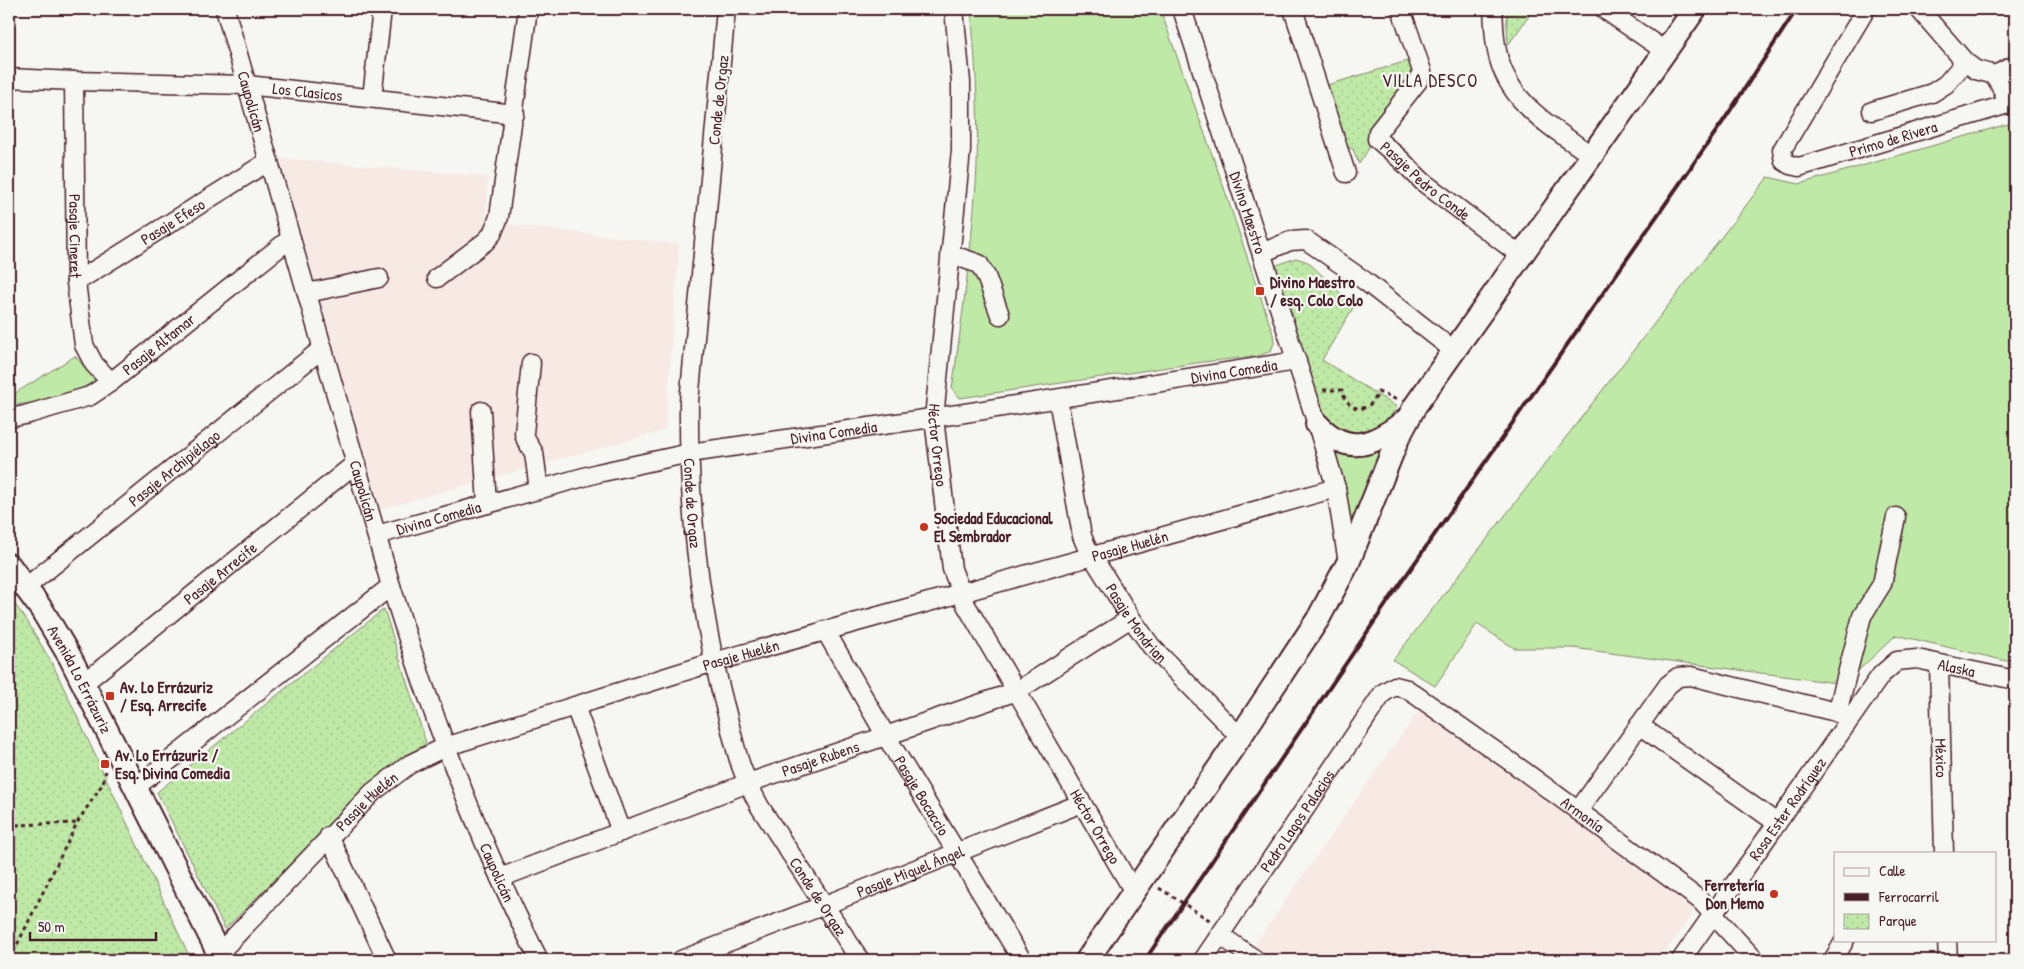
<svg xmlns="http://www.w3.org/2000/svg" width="2024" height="969" viewBox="0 0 2024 969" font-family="'Patrick Hand',sans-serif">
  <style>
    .built { fill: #f7e9e3 }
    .grass { fill: #bfe9a6; stroke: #848468 }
    .park { fill: url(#park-dots); stroke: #848468 }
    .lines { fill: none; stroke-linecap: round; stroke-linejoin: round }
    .minor-casing { stroke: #4a1f2b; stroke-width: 21 }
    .major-casing { stroke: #4a1f2b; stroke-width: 26 }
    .path { stroke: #4a1f2b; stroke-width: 3; stroke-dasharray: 4 4; stroke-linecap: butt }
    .minor { stroke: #f6f6f2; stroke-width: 18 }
    .major { stroke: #f6f6f2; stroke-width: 22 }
    .rail { stroke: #4a1f2b; stroke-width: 4 }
    .poi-dot { fill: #c8321e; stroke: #f6f6f2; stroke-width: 2 }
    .labels { text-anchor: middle; stroke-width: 4.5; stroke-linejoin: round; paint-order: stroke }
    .street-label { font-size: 16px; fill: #4a1f2b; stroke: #f6f6f2 }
    .poi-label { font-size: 16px; font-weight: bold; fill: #4a1f2b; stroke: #f6f6f2; text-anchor: start }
    .neighbourhood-label { font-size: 18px; letter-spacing: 1px; fill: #4a1f2b; stroke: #f6f6f2 }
  </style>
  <defs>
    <pattern id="park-dots" width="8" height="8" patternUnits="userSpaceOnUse" patternTransform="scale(1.25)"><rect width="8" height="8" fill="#bfe9a6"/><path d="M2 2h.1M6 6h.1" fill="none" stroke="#a6c78f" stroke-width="1.8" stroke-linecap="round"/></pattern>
  </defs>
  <rect width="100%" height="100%" fill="#f6f6f2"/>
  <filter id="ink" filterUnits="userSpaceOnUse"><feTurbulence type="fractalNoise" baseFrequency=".02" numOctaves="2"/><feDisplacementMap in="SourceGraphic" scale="10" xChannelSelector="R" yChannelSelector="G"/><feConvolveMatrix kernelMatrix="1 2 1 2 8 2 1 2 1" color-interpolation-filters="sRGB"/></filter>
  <g filter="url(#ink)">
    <g class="built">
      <path d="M280 158 488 177 485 222 679 244 665 430 380 509Z"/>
      <path d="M1425 701 1695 910 1659 960H1244Z"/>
    </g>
    <g class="grass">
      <path d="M971 9H1160L1222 182 1273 334 1274 343 1271 351 1259 356 1203 362 960 398 952 389C962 321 971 252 976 184 980 126 976 67 971 9Z"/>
      <path d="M2015 122V663L1896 635 1844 684 1573 648H1514L1477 624 1435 686 1393 660 1768 177 1799 184Z"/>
      <path d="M75 356 97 381 58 399 9 406V397Z"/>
      <path d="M1387 444 1355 526 1349 521 1333 450Z"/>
    </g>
    <g class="park">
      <path d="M1506 9H1534L1508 45Z"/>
      <path d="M1411 60 1417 73 1359 164 1353 149 1343 146 1324 86Z"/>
      <path d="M1296 258 1308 262 1354 306 1322 360 1397 407 1389 419 1379 428 1354 437 1325 429 1269 268Z"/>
      <path d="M9 597 26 619 53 665 191 960H9Z"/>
      <path d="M384 609 426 743 353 801 225 929 157 792Z"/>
    </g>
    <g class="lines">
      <defs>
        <g id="minor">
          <path id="s1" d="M225 9 391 586C431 714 478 840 539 960"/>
          <path id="s2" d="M726 9 689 402C688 503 699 606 724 703 730 724 734 746 741 766 746 780 753 794 760 807L860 960"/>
          <path id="s3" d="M954 9 961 82V150L934 418 952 569 966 605 1134 892"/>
          <path id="s4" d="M1182 9 1317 424 1336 488 1348 563"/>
          <path d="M1293 9 1346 173"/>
          <path id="s5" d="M1401 9 1422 71 1418 81 1378 132 1377 139 1399 158 1423 182 1520 255"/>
          <path d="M1493 9C1494 23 1494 38 1497 51 1507 103 1552 127 1591 155"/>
          <path d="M1604 9 1665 51"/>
          <path id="s6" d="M1866 9 1782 150 1784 161 1790 165 1799 167 2015 102"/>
          <path d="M1919 9 1965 62 1976 70 1995 75"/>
          <path id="s7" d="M9 78 74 81 247 85 515 114"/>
          <path id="s8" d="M74 81 76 282 84 345 94 364 111 382"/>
          <path d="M372 98 382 9"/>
          <path d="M2009 104 1995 75 2015 65"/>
          <path d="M1872 111 1932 93 1946 84 1965 62"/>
          <path d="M1262 253 1290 241 1306 240 1365 281 1453 350"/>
          <path d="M950 254 979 264 986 276 1000 315"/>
          <path d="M437 278 486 241 492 234 499 217 528 9"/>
          <path id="s9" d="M76 282 269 161"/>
          <path d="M307 293 379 278"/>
          <path d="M531 363 524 433 526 440 534 453 539 490"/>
          <path id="s10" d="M1058 399 1082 536 1087 548 1131 618 1151 646 1240 737"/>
          <path d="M481 411 487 504"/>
          <path id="s11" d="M9 418 25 415 90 396 111 382 291 238"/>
          <path id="s12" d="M377 535 598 473 690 453 952 415 1297 361"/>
          <path id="s13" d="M26 587 323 348"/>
          <path id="s14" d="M825 630 886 736 1022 960"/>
          <path id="s15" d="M1939 664 1944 853"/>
          <path id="s16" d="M84 683 356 463"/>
          <path d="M575 706 621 832"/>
          <path d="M1837 713 1862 616 1882 584 1896 517"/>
          <path d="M1639 725 1777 823"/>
          <path d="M136 787 391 586"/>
          <path d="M1578 811 1668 685 1678 677 1691 676 1852 716"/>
          <path d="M329 836 387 960"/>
          <path id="s17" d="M500 878 748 783 1017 691 1131 618"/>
          <path d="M1220 935 1256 960"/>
          <path d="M1947 940 1948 960"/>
          <path id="s18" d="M219 953 373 792 410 764 445 747 714 662 1336 488"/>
          <path id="s19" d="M681 960 825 905 1082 803"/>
          <path id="s20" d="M1203 960 1383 693 1395 686 1407 689 1521 769 1700 900 1755 960"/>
          <path id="s21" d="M1681 960 1881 675 1897 661 1917 659 2015 680"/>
          <path d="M1833 960 1845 940"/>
        </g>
        <g id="major">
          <path d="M1317 424C1348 457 1374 445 1405 421"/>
          <path id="s22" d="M9 565 42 610 70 657 222 960"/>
          <path d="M1087 960 1240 737 1318 619 1348 563 1398 438 1415 406 1695 9"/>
        </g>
      </defs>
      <use href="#minor" class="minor-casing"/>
      <use href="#major" class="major-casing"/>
      <g class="path">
        <path d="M1323 390H1342C1347 413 1370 415 1378 392L1398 400"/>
        <path d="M9 829 16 825 77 823"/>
        <path d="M1159 888 1211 921"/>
        <path d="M9 958 18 943 77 823 103 783 106 771"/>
      </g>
      <use href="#minor" class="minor"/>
      <use href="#major" class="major"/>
      <path class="rail" d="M1145 960 1391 597 1724 120 1797 9"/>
    </g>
  </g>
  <g class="poi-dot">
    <rect x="1255" y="286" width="10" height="10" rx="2.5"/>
    <circle cx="924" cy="527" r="5"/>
    <rect x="105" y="691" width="10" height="10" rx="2.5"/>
    <rect x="100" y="759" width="10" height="10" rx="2.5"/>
    <circle cx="1774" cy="894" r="5"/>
  </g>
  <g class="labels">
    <g class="street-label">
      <text dy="6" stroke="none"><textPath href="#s7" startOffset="299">Los Clasicos</textPath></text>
      <text transform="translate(718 100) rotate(-84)" y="6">Conde de Orgaz</text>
      <text dy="6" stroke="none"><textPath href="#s1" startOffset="96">Caupolicán</textPath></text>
      <text dy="6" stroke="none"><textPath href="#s6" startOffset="290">Primo de Rivera</textPath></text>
      <text dy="6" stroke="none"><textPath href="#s5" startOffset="212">Pasaje Pedro Conde</textPath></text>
      <text dy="6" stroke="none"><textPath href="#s4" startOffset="214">Divino Maestro</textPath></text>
      <text dy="6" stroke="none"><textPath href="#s9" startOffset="114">Pasaje Efeso</textPath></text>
      <text dy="6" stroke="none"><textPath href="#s8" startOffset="155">Pasaje Cineret</textPath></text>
      <text dy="6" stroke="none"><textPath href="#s11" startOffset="170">Pasaje Altamar</textPath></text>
      <text dy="6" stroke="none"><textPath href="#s12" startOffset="874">Divina Comedia</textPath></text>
      <text dy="6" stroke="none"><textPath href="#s12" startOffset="469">Divina Comedia</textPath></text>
      <text dy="6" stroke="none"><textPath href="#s3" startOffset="438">Héctor Orrego</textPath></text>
      <text dy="6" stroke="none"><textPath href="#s13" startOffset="190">Pasaje Archipiélago</textPath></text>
      <text dy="6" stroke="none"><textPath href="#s1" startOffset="501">Caupolicán</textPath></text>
      <text dy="6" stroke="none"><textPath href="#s2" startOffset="496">Conde de Orgaz</textPath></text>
      <text dy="6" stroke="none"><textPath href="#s12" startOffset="64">Divina Comedia</textPath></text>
      <text dy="6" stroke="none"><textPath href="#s18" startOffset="1022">Pasaje Huelén</textPath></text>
      <text dy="6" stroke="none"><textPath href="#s16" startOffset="175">Pasaje Arrecife</textPath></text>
      <text dy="6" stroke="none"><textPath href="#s10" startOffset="242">Pasaje Mondrian</textPath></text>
      <text dy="6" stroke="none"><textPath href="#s18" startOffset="618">Pasaje Huelén</textPath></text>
      <text dy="6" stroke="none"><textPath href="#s21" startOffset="430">Alaska</textPath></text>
      <text dy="6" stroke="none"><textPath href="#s22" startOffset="135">Avenida Lo Errázuriz</textPath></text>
      <text dy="6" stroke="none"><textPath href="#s17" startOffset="342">Pasaje Rubens</textPath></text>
      <text dy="6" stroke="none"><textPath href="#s15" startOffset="94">México</textPath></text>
      <text dy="6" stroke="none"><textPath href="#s14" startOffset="192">Pasaje Bocaccio</textPath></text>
      <text dy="6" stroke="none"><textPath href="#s18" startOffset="212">Pasaje Huelén</textPath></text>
      <text dy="6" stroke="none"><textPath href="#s21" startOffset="185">Rosa Ester Rodríguez</textPath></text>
      <text dy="6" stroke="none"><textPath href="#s20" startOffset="564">Armonía</textPath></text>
      <text dy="6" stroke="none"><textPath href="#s20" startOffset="168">Pedro Lagos Palacios</textPath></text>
      <text dy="6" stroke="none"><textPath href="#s3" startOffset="858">Héctor Orrego</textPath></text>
      <text dy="6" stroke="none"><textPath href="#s19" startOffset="246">Pasaje Miguel Ángel</textPath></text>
      <text dy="6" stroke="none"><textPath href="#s1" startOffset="906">Caupolicán</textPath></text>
      <text dy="6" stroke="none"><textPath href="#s2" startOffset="916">Conde de Orgaz</textPath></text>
    </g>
    <g class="poi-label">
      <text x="1270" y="288">Divino Maestro<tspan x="1270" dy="18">/ esq. Colo Colo</tspan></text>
      <text x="934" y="524">Sociedad Educacional<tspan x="934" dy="18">El Sembrador</tspan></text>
      <text x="120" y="693">Av. Lo Errázuriz<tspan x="120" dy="18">/ Esq. Arrecife</tspan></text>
      <text x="115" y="761">Av. Lo Errázuriz /<tspan x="115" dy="18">Esq. Divina Comedia</tspan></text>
      <text x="1764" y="891" text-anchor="end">Ferretería<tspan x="1764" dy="18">Don Memo</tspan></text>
    </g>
    <g class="neighbourhood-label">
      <text x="1430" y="87">VILLA DESCO</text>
    </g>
  </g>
  <rect width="2024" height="969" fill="none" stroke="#f6f6f2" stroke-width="30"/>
  <rect x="15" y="15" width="1994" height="939" fill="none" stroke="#4a1f2b" stroke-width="2" filter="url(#ink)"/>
  <rect x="1834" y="852" width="162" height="90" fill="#f6f6f2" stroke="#b1a0a2"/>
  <rect x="1844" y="868" width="25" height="8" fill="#f6f6f2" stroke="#b1a0a2"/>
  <text x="1879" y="876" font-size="15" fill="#4a1f2b">Calle</text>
  <rect x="1844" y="893" width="25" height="8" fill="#4a1f2b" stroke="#b1a0a2"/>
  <text x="1879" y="902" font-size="15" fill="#4a1f2b">Ferrocarril</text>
  <rect x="1844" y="914" width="25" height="15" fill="url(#park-dots)" stroke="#b1a0a2"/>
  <text x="1879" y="926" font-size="15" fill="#4a1f2b">Parque</text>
  <path d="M30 932v8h126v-8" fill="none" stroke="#4a1f2b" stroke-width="2.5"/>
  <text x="38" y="932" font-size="15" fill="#4a1f2b" stroke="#f6f6f2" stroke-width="4" paint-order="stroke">50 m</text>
</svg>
